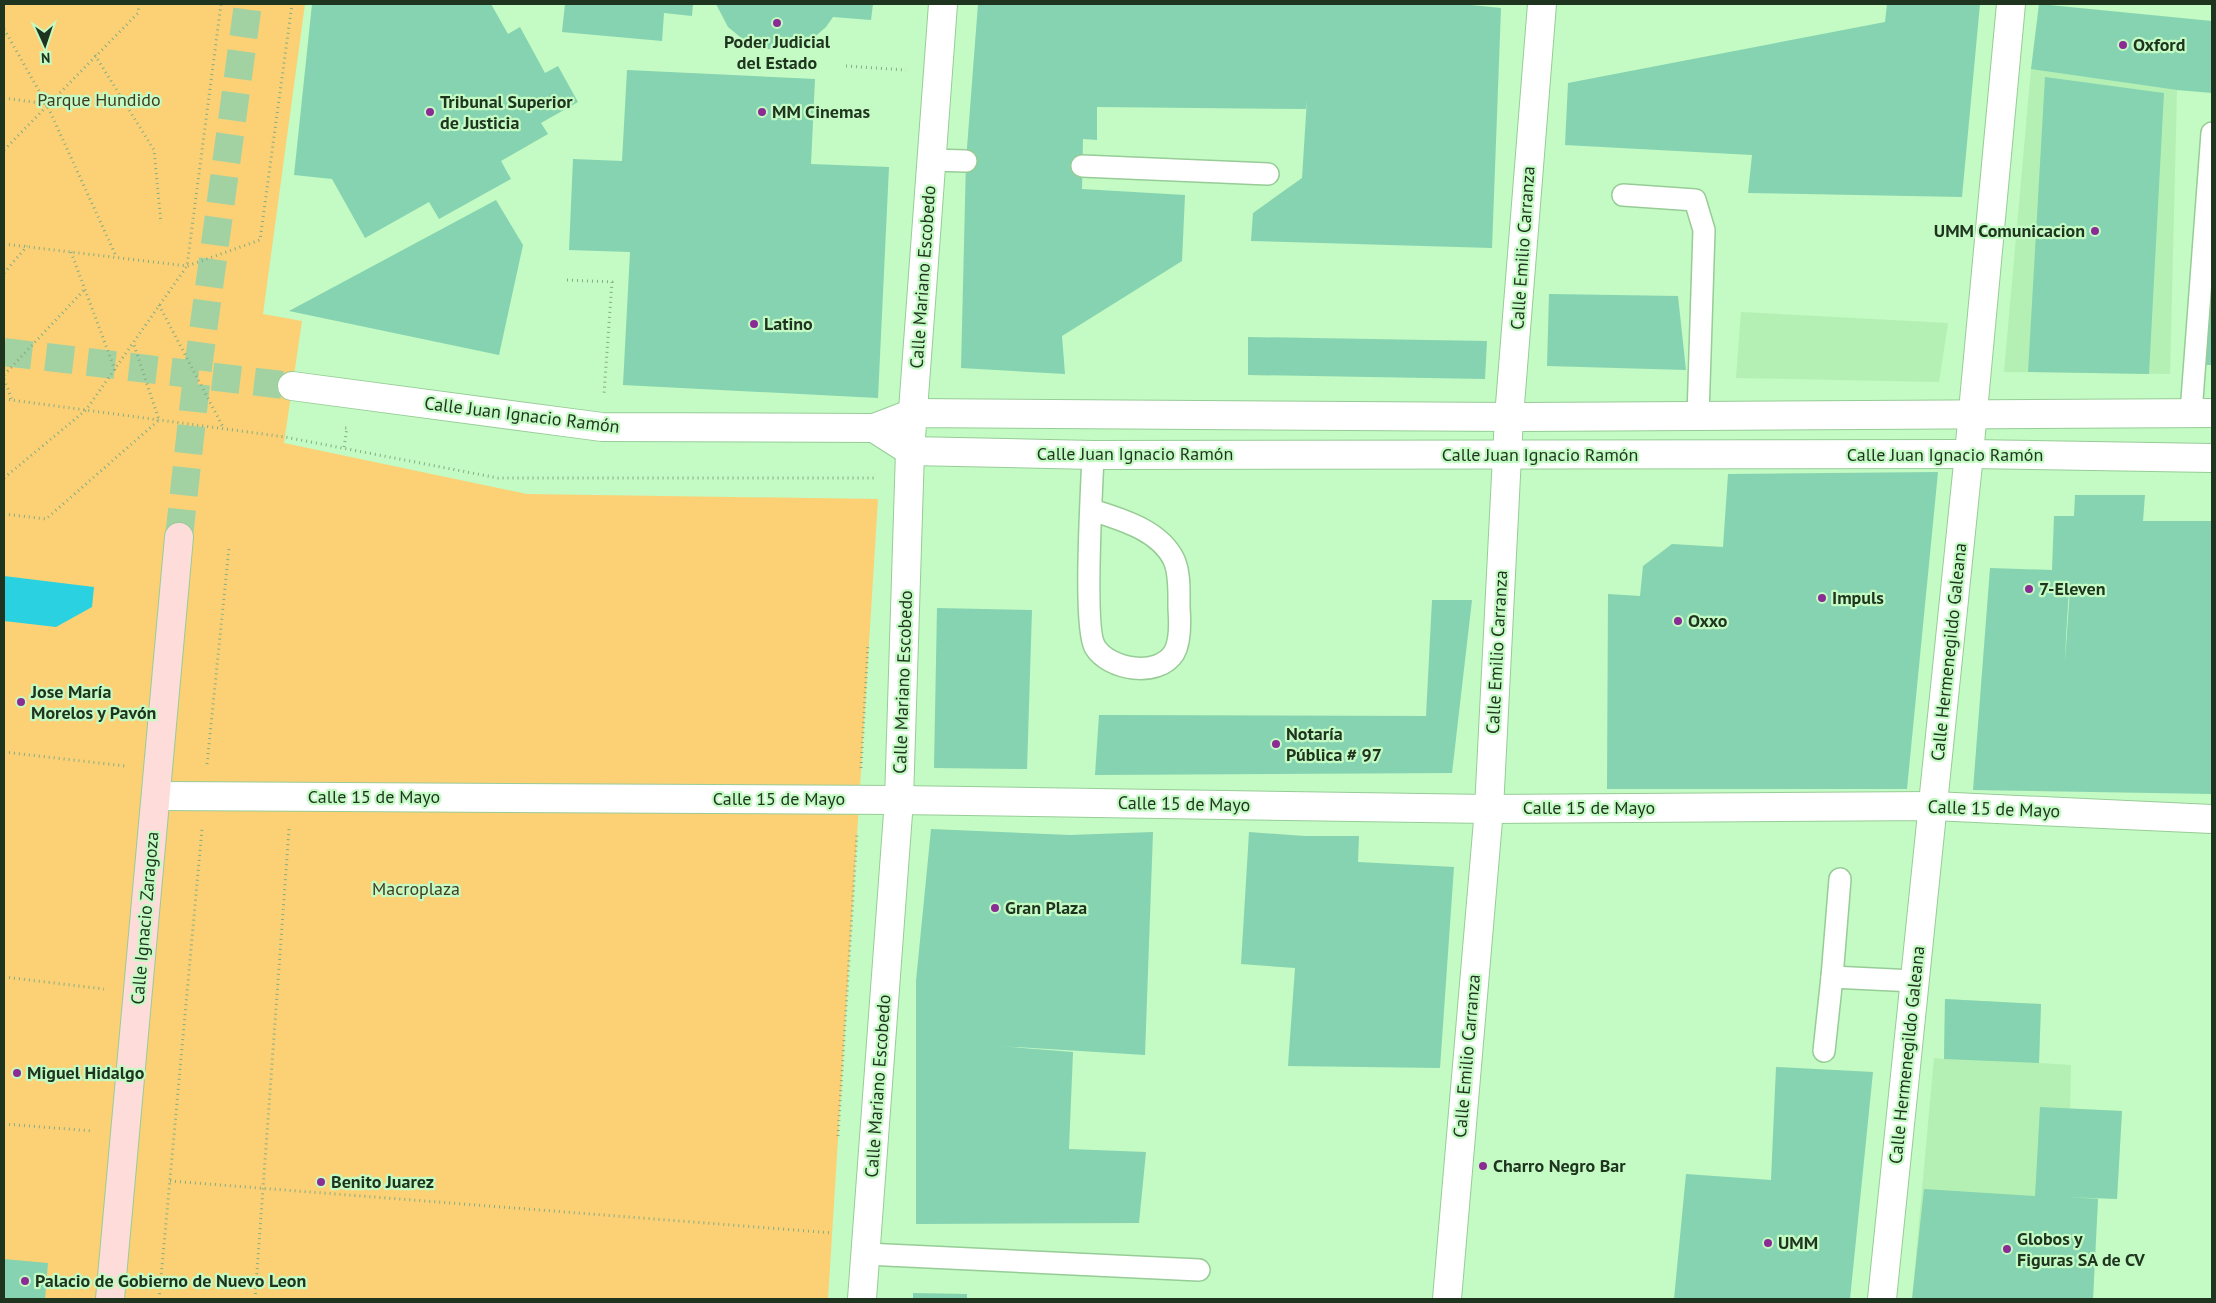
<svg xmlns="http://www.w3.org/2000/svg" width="2216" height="1303" viewBox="0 0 2216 1303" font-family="'PT Sans',sans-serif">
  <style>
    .built { fill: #b4f0b3 }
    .green { fill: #fcd176 }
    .water { fill: #2ad1e0 }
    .building { fill: #85d3b0; fill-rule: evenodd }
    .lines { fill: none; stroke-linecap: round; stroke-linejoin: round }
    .tertiary-tunnel { stroke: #a3d2a2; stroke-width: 28; stroke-dasharray: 28 14; stroke-linecap: butt }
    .secondary-tunnel { stroke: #a3d2a2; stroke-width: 28; stroke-dasharray: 28 14; stroke-linecap: butt }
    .service-casing { stroke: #97cc97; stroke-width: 24 }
    .minor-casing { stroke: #97cc97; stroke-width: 30 }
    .tertiary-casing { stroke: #97cc97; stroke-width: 30 }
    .secondary-casing { stroke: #97cc97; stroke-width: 30 }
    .path { stroke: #84ad83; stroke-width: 3; stroke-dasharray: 1 4; stroke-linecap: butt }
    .service { stroke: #fff; stroke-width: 21 }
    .minor { stroke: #fff; stroke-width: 28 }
    .tertiary { stroke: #fff; stroke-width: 28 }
    .secondary { stroke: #fedcda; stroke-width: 28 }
    .poi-dot { fill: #8b2b94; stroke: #c4fac3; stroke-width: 2 }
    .labels { text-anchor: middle; stroke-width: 4.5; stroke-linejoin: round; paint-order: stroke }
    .poi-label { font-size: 18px; font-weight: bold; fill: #1f341f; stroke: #c4fac3; text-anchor: start }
    .park-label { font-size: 18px; fill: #443923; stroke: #c4fac3 }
    .street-label { font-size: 18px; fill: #1f341f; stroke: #c4fac3 }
  </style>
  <rect width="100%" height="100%" fill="#c4fac3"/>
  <g class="built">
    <path d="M2031 69 2177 90 2170 374 2004 372Z"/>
    <path d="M1741 312 1948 323 1939 382 1736 378Z"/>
    <path d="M1945 999 2041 1004 2039 1063 2071 1065 2070 1109 2122 1111 2117 1199 2098 1198 2093 1299H1912L1934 1058 1944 1059Z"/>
  </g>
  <path class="green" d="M4 4H305L263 314 302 321 284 443 527 494 878 499 828 1299H4Z"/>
  <path class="water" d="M4 576 94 587 92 607 56 627 4 621Z"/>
  <g class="building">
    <path d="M312 4H491L508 34 520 27 545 73 558 66 578 102 541 123 548 134 501 161 511 179 439 219 429 202 365 238 332 179 294 175Z"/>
    <path d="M565 4H693L692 16 664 13 662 41 562 32Z"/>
    <path d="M716 4H873L871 20 833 17 826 27 810 41 789 49H766L745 41 728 27Z"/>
    <path d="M978 4H1461L1501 8 1492 248 1251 241 1253 213 1302 178 1307 99 1306 109 1097 107V140L1083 139 1082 189 1185 195 1182 261 1062 336 1065 374 961 368 966 161Z"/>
    <path d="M1887 4H1980L1962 197 1748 193 1752 155 1565 145 1568 83 1885 22Z"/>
    <path d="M2039 4 2212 21V93L2177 90 2031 69Z"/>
    <path d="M627 70 815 79 811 164 889 167 878 398 623 385 630 252 569 250 573 159 622 161Z"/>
    <path d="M2045 77 2164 93 2149 374 2028 372Z"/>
    <path d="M496 200 523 245 499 355 289 311Z"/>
    <path d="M2212 203V365H2197Z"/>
    <path d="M1549 294 1678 296 1686 370 1547 366Z"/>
    <path d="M1248 337 1487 341 1485 379 1248 375Z"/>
    <path d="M1938 472 1907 789H1607L1608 594 1640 596 1643 566 1672 544 1723 547 1728 474Z"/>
    <path d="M2075 495H2145L2143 521H2212V794L1973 790 1990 568 2052 570 2054 516H2074ZM2069 589H2070L2065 662 2066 637Z"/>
    <path d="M1432 600H1472L1452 773 1095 775 1099 715 1426 716Z"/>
    <path d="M937 608 1032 610 1027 769 934 768Z"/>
    <path d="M931 829 1070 835 1153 832 1145 1055 999 1046 1073 1052 1069 1149 1146 1152 1139 1223 916 1224V981Z"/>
    <path d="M1249 832 1305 836H1359L1358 862 1454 867 1440 1068 1288 1066 1295 968 1241 964Z"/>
    <path d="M1945 999 2041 1004 2039 1063 1944 1059Z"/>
    <path d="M1776 1067 1873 1072 1850 1299H1674L1686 1174 1771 1180Z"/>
    <path d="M2040 1107 2122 1111 2117 1199 2067 1197 2098 1199 2093 1299H1912L1924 1189 2035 1196Z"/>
    <path d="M4 1259 48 1263 45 1299H4Z"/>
    <path d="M913 1293 967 1294V1299H913Z"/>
  </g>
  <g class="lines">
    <path class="tertiary-tunnel" d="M4 352 292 386"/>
    <path class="secondary-tunnel" d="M179 537 197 375 248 4"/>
    <defs>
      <g id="service">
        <path d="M931 160 966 161"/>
        <path d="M1082 166 1268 174"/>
        <path d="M1623 195 1695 200 1704 230 1698 416"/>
        <path d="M2191 413 2212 133"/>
        <path d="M1092 510C1120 519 1160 530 1174 560 1180 573 1179 593 1179 608 1180 621 1181 641 1174 653 1158 678 1109 670 1095 647 1083 628 1092 486 1093 455"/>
        <path d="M1832 977 1840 879"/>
        <path d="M1824 1051 1832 977 1914 981"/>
        <path d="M866 1254 1199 1270"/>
      </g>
      <g id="minor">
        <path d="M156 796 899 800 1489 809 1933 806 2212 819"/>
        <path d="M862 1299 899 800 910 451 943 4"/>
        <path d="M1447 1299 1489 809 1509 417 1542 4"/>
        <path d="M1882 1299 1969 454 2011 4"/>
      </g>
      <g id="tertiary">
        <path d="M292 386 602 427 874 428 913 413 1509 417 2212 413"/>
        <path d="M874 428 910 451 1093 455 1969 454 2212 458"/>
      </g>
      <path id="secondary" d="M110 1299 179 537"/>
    </defs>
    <use href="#service" class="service-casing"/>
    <use href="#minor" class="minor-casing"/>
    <use href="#tertiary" class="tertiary-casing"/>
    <use href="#secondary" class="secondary-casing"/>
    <g class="path">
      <path d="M4 29 47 105 116 256"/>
      <path d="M95 55 154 150 161 223"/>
      <path d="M846 66 906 70"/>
      <path d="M4 98 47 104"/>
      <path d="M4 150 138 13 139 4"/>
      <path d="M4 244 187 266 260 240 292 4"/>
      <path d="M71 252 115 370"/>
      <path d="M4 273 27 246"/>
      <path d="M567 280 612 282 604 394"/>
      <path d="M159 305 224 429"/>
      <path d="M4 375 85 289"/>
      <path d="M4 379 12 400"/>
      <path d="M4 399 285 437 498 478H877"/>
      <path d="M344 447 347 428H345"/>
      <path d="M4 478 86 410 187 266 221 4"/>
      <path d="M4 514 46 519 159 420 133 342"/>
      <path d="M4 752 125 766"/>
      <path d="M207 764 229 548"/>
      <path d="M861 768 868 644"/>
      <path d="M4 977 104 989"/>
      <path d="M4 1124 93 1131"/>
      <path d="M838 1136 857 833"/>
      <path d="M170 1181 833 1233"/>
      <path d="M159 1299 202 829"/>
      <path d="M255 1299 289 829"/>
    </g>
    <use href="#service" class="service"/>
    <use href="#minor" class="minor"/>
    <use href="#tertiary" class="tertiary"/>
    <use href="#secondary" class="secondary"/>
  </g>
  <g class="poi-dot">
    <circle cx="777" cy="23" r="5"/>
    <circle cx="2123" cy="45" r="5"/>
    <circle cx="430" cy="112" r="5"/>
    <circle cx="762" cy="112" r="5"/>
    <circle cx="2095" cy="231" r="5"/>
    <circle cx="754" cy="324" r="5"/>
    <circle cx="2029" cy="589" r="5"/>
    <circle cx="1822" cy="598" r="5"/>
    <circle cx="1678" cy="621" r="5"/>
    <circle cx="21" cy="702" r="5"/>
    <circle cx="1276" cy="744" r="5"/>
    <circle cx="995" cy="908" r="5"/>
    <circle cx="17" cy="1073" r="5"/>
    <circle cx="1483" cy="1166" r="5"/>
    <circle cx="321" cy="1182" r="5"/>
    <circle cx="1768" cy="1243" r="5"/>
    <circle cx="2007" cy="1249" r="5"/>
    <circle cx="25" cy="1281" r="5"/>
  </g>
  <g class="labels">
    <g class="poi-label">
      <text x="777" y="48" text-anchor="middle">Poder Judicial<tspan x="777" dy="21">del Estado</tspan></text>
      <text x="2133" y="51">Oxford</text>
      <text x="440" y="108">Tribunal Superior<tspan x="440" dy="21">de Justicia</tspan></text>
      <text x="772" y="118">MM Cinemas</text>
      <text x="2085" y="237" text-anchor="end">UMM Comunicacion</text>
      <text x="764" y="330">Latino</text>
      <text x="2039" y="595">7-Eleven</text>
      <text x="1832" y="604">Impuls</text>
      <text x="1688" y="627">Oxxo</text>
      <text x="31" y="698">Jose María<tspan x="31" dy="21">Morelos y Pavón</tspan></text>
      <text x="1286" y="740">Notaría<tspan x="1286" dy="21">Pública # 97</tspan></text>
      <text x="1005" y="914">Gran Plaza</text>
      <text x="27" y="1079">Miguel Hidalgo</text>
      <text x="1493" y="1172">Charro Negro Bar</text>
      <text x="331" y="1188">Benito Juarez</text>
      <text x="2017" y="1245">Globos y<tspan x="2017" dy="21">Figuras SA de CV</tspan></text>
      <text x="1778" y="1249">UMM</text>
      <text x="35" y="1287">Palacio de Gobierno de Nuevo Leon</text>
    </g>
    <g class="park-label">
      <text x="99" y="106">Parque Hundido</text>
      <text x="416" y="895">Macroplaza</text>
    </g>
    <g class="street-label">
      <text transform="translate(1523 248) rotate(-86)" y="6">Calle Emilio Carranza</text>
      <text transform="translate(923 277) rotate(-86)" y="6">Calle Mariano Escobedo</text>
      <text transform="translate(522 415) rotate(7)" y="6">Calle Juan Ignacio Ramón</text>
      <text x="1135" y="460">Calle Juan Ignacio Ramón</text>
      <text x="1540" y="461">Calle Juan Ignacio Ramón</text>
      <text x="1945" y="461">Calle Juan Ignacio Ramón</text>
      <text transform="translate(1497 652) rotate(-87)" y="6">Calle Emilio Carranza</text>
      <text transform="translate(1949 652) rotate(-84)" y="6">Calle Hermenegildo Galeana</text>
      <text transform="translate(903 682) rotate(-88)" y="6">Calle Mariano Escobedo</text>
      <text x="374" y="803">Calle 15 de Mayo</text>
      <text x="779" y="805">Calle 15 de Mayo</text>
      <text transform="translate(1184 804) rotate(1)" y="6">Calle 15 de Mayo</text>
      <text x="1589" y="814">Calle 15 de Mayo</text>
      <text transform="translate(1994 809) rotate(2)" y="6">Calle 15 de Mayo</text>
      <text transform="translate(145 918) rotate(-85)" y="6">Calle Ignacio Zaragoza</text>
      <text transform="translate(1907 1055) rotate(-84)" y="6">Calle Hermenegildo Galeana</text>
      <text transform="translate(1467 1056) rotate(-85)" y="6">Calle Emilio Carranza</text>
      <text transform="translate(878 1086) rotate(-86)" y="6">Calle Mariano Escobedo</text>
    </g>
  </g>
  <rect width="2216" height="1303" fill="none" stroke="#1f341f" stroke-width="10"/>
  <g transform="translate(45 45) rotate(177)" stroke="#c4fac3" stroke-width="4" paint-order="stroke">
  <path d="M0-4L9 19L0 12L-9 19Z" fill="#1f341f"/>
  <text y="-8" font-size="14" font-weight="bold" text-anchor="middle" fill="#1f341f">N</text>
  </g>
</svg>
